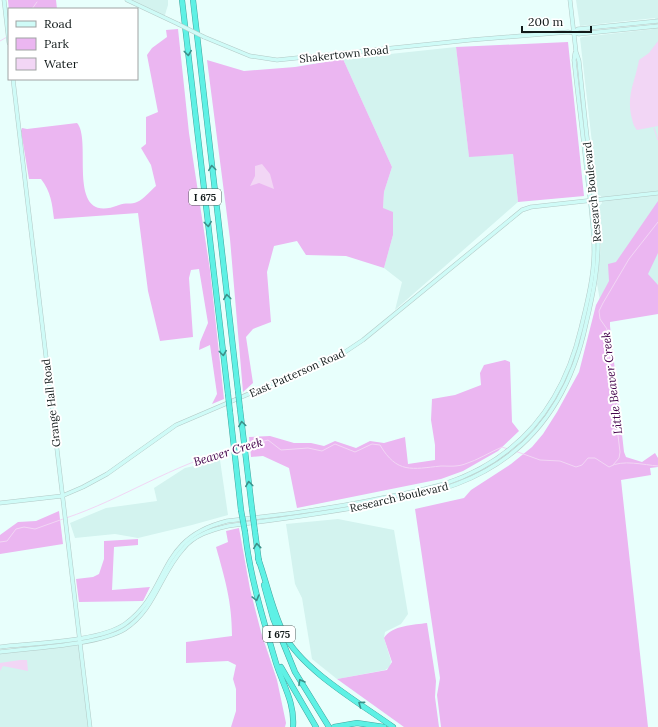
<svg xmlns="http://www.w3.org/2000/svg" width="658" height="727" viewBox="0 0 658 727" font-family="Lora,serif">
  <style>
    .built { fill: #d3f3ef }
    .green { fill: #ebb6f1 }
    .water { fill: #f2d6f5 }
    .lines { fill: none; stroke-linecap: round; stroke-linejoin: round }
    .stream { stroke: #f2d6f5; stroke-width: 1 }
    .secondary-casing { stroke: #b3c9c6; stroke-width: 4.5 }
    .highway-casing { stroke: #43a59e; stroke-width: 6 }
    .secondary { stroke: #cffbf7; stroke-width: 3.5 }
    .highway { stroke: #5ef1e5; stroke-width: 5 }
    .secondary-bridge-casing { stroke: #b3c9c6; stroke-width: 4.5; stroke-linecap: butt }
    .highway-bridge-casing { stroke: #43a59e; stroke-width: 6; stroke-linecap: butt }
    .secondary-bridge { stroke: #cffbf7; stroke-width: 3.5 }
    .highway-bridge { stroke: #5ef1e5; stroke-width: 5 }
    .oneway { stroke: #3b9089 }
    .labels { text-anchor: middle; stroke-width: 4; stroke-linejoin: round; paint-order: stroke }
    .shield { fill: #fff; stroke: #585e5e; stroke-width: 1 }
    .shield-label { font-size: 10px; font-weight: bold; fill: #111919 }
    .street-label { font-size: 11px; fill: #111919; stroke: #fff }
    .water-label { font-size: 12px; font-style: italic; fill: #44044c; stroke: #fff }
  </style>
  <rect width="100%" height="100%" fill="#e8fffc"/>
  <g class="built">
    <path d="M127 0H168V5L164 18Z"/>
    <path d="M576 0H658V314L601 306 597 284 601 246 598 208 602 203 601 196 598 195 580 38 582 37 653 29 655 18 580 26Z"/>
    <path d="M456 47 469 156 513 154 518 202 395 310 402 282 384 268 393 235 383 208 384 192 392 167 343 59Z"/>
    <path d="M220 460 228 515 192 525 138 538 115 534 75 538 70 523 106 508 157 501 154 488 185 468Z"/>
    <path d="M338 519 394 530 408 614 401 624 385 632 384 638 391 661 390 667 385 670 337 679 312 659 302 598 295 584 286 524Z"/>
    <path d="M79 642 90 727H0V652Z"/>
  </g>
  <g class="green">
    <path d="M8 0H56L57 9H9V11Z"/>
    <path d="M178 29 189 133 210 270 224 399 212 404 217 394 210 345 199 350 200 342 208 323 199 269 191 270 189 278 193 337 160 341 148 291 138 213 54 219C52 203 51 192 41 179H29L21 131 22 128 27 129 77 123C93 140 64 227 119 205 125 202 132 205 137 202 144 199 150 191 156 186L151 165 141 148 146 144V117L158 112 147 55 152 48 167 37 166 30Z"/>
    <path d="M568 42 584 196 518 202 513 154 469 157 456 47Z"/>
    <path d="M343 59 392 167 384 192 383 208 393 212V235L384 268 346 256 306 255 297 241 274 246 267 272 271 322 253 329 246 337 253 383 243 392 230 239 207 60 244 71 295 67Z"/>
    <path d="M658 201V253L648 274 658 285V314L610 322V326L624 452 626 457 642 462 655 453 658 458V467L650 468 651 475 621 480 648 727H441L437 695 440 678 415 509 464 498 471 490 511 464 532 447 543 434 557 412 579 372 596 305 609 281 608 264 616 262Z"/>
    <path d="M505 360 510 362 512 422 519 431 498 451 463 471 441 479 297 508 289 468 263 456 251 457 249 437 270 436 294 443H311L324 446 335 441 356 448 370 441 384 443 405 437 408 464 435 460V445L431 420 432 399 455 395 481 385 480 373 484 365Z"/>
    <path d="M59 511 63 544 0 554V535L18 522 36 521Z"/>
    <path d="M239 528 250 589 261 632 277 680 286 723 285 727H231L236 711V689L233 679 236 665 228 661 186 663V642L232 636C232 602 225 579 216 547L228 542 226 531Z"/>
    <path d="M138 539V545L114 547 112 590 150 587 143 601 79 602 76 579 93 577 99 574 104 559V541Z"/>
    <path d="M427 623 436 681 435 697 439 727H404L337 679 387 670 392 662 384 638C392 625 414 625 427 623Z"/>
  </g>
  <g class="water">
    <path d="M658 41V126L637 130C634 127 633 123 632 119 626 94 635 83 639 60L649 53Z"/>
    <path d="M262 164 270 174 274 189 259 183 250 186 255 176V166Z"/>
    <path d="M20 660H27L28 671 3 666 0 671V663Z"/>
  </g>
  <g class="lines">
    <g class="stream">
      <path d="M32 9 37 2"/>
      <path d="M0 41 7 37"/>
      <path d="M654 128 658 140"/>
      <path d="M246 446 268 440 281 450 308 448 322 451 335 444 355 452 372 444 380 445C397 474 412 469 441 466 449 466 457 467 465 464 478 460 490 452 502 447L508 449"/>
      <path d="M236 449 243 447"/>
      <path d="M515 451 540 460 560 461 576 467 582 465 588 458H595L609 467C622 459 644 465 658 466"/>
      <path d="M613 465 619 458 620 452 606 336 607 329 600 319 599 311 603 303 629 259 658 222"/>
      <path d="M66 518C123 499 173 464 231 450"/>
      <path d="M0 542 7 541 16 529 24 527 35 529 63 519"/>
    </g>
    <defs>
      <g id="secondary">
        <path d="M4 0 9 43"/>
        <path d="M127 0 178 24"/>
        <path d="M573 32 578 29 658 21"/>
        <path d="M204 37 250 56 277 60 470 40 568 32 579 34 658 26"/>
        <path d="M13 79 90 727"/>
        <path d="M0 503 62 496 83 487 107 474 176 425 342 354 363 340 522 210 531 207 658 193"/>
        <path d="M0 647C33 643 99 642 125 624 172 590 155 539 227 521 279 515 330 509 382 498 403 494 424 490 444 484 520 459 563 404 581 328 587 303 594 277 594 251 594 225 590 199 587 173 583 135 578 97 574 60L575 53"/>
        <path d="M0 652C32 648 99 645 125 629 155 610 160 574 183 549 194 535 211 530 228 526 280 519 332 513 384 502 408 497 434 493 457 484 531 456 570 399 586 324 593 295 599 266 598 236 598 217 594 198 592 179 587 140 583 100 579 61L576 52 570 0"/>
      </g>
      <g id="highway">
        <path d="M182 0 228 394"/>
        <path d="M193 0 238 391"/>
        <path d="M240 409 252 509"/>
        <path d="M230 412 241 510"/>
        <path d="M245 532C250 577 263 619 276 663 283 685 295 703 293 727"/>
        <path d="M255 532 259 562"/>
        <path d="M258 558C267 583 272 610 284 634 302 670 360 703 393 727"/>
        <path d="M264 585 273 618 295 672 329 727"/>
        <path d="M281 667 316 727"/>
        <path d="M334 727 357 723 384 727"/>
      </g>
    </defs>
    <use href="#secondary" class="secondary-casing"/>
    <use href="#highway" class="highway-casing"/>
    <use href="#secondary" class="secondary"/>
    <use href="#highway" class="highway"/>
    <defs>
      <path id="secondary-bridge" d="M178 24 204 37"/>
      <g id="highway-bridge">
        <path d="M238 391 240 409"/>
        <path d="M228 394 230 412"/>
        <path d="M252 509 255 532"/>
        <path d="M241 510 245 532"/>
      </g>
    </defs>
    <use href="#secondary-bridge" class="secondary-bridge-casing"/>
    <use href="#highway-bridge" class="highway-bridge-casing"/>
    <use href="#secondary-bridge" class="secondary-bridge"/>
    <use href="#highway-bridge" class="highway-bridge"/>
  </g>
  <defs><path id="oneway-chevron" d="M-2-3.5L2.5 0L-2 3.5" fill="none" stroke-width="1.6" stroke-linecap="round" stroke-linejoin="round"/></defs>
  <g class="oneway">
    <use href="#oneway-chevron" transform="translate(188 53) rotate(83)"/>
    <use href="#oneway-chevron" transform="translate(212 168) rotate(-97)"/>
    <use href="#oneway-chevron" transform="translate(208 224) rotate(83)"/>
    <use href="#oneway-chevron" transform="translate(227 297) rotate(-97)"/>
    <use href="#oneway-chevron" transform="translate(223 353) rotate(83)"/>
    <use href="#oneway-chevron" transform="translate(242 424) rotate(-98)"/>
    <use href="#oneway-chevron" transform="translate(249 484) rotate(-97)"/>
    <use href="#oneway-chevron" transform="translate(257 546) rotate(-96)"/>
    <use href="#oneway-chevron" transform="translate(256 598) rotate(75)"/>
    <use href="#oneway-chevron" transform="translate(301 682) rotate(-120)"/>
    <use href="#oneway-chevron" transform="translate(361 704) rotate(-144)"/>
  </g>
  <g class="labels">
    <g class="shield">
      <rect x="189" y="189" width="32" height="16" rx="3"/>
      <rect x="263" y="626" width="32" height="16" rx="3"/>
    </g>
    <g class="shield-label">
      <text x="205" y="201">I 675</text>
      <text x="279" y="638">I 675</text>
    </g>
    <g class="street-label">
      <text transform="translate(344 54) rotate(-6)" y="4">Shakertown Road</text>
      <text transform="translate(592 192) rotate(-96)" y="4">Research Boulevard</text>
      <text transform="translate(297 373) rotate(-24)" y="4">East Patterson Road</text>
      <text transform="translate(51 403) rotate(-97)" y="4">Grange Hall Road</text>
      <text transform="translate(399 497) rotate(-13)" y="4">Research Boulevard</text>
    </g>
    <g class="water-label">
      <text transform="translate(612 383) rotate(-97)" y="4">Little Beaver Creek</text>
      <text transform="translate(228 452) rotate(-17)" y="4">Beaver Creek</text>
    </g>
  </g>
  <rect x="8" y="8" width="130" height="72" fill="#ffffff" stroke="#a0a3a3"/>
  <rect x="16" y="21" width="20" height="6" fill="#cffbf7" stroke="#a0a3a3"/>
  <text x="44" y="28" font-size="12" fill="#111919">Road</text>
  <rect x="16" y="38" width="20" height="12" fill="#ebb6f1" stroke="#a0a3a3"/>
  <text x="44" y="48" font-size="12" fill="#111919">Park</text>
  <rect x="16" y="58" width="20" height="12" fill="#f2d6f5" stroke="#a0a3a3"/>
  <text x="44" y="68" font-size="12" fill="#111919">Water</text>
  <path d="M522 26v6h69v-6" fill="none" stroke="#111919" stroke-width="2"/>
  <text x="528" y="26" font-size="12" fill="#111919" stroke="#ffffff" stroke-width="3" paint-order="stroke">200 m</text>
</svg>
